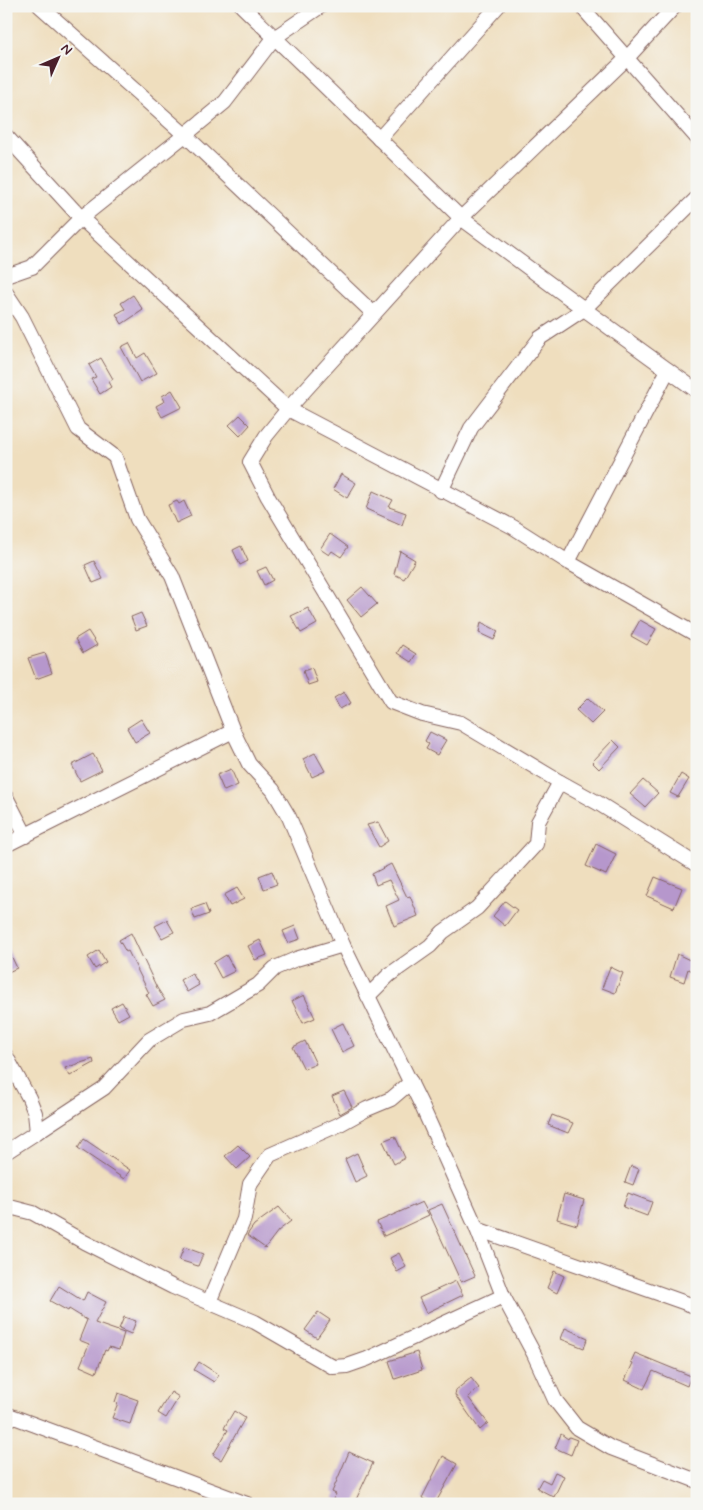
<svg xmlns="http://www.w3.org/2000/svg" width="703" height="1510" viewBox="0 0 703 1510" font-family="Mynerve,sans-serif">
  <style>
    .building { fill: #b697cc }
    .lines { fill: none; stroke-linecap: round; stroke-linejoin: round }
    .minor-casing { stroke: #84625e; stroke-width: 16 }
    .minor { stroke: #fff; stroke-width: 14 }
  </style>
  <rect width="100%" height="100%" fill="#f6f6f2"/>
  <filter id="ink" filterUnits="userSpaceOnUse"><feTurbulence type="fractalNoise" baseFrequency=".02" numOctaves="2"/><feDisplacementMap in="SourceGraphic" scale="10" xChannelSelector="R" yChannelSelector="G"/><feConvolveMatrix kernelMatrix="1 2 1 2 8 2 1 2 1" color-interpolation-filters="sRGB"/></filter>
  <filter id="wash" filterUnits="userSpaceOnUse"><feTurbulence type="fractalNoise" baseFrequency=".0096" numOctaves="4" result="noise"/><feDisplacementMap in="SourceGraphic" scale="20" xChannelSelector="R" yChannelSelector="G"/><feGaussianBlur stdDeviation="1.12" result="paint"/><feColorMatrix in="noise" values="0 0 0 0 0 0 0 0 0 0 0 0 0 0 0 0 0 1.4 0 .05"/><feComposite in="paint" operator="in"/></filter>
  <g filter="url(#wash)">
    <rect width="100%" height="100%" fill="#efdebe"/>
    <g id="blocks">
      <g class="building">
        <path d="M133 295 143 310 122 324 116 314 125 309 121 303Z"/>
        <path d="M129 343 137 358 145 353 157 373 140 382 121 347Z"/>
        <path d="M101 358 113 379 108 382 111 387 100 394 91 379 96 377 89 365Z"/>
        <path d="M172 390 182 407 162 417 156 406 165 401 162 396Z"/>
        <path d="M240 415 250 425 240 436 229 425Z"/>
        <path d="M341 474 356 483 347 498 333 489Z"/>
        <path d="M373 491 393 500 389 507 406 513 402 525 366 509Z"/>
        <path d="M177 501 179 504 184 501 191 516 176 523 168 505Z"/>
        <path d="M330 534 348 547 341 557 332 551 329 555 320 549Z"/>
        <path d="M241 546 248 561 240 565 233 550Z"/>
        <path d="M400 551 415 560 404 579 394 574Z"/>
        <path d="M94 561 103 579 93 583 85 565Z"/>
        <path d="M266 567 273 580 264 585 257 571Z"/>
        <path d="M362 587 377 604 361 617 347 600Z"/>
        <path d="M308 608 317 624 301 633 291 616Z"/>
        <path d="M141 613 147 626 136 630 131 617Z"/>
        <path d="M640 620 656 629 647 645 631 636Z"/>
        <path d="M481 622 498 631 494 640 479 633Z"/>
        <path d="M88 631 97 645 83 653 75 639Z"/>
        <path d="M402 645 416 654 411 662 397 653Z"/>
        <path d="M45 653 52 673 36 679 28 658Z"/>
        <path d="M312 668 317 682 308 685 303 671Z"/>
        <path d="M344 692 351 703 340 709 334 698Z"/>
        <path d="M588 698 603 712 591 724 576 710Z"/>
        <path d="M141 719 150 733 135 742 127 728Z"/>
        <path d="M430 732 446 740 437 755 426 749 429 744 425 741Z"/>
        <path d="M613 740 620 747 599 769 592 762Z"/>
        <path d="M315 753 325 771 312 777 303 759Z"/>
        <path d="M93 754 102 770 80 781 72 765Z"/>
        <path d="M231 769 238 785 224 791 217 775Z"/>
        <path d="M681 774 689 779 678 797 670 793Z"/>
        <path d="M643 780 658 793 645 807 630 794Z"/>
        <path d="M378 822 388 841 379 847 367 825Z"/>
        <path d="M596 844 616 854 606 875 586 866Z"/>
        <path d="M391 864 407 897 410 896 418 916 394 926 386 906 399 900 389 880 376 885 372 874Z"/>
        <path d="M272 871 277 884 264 889 259 876Z"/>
        <path d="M655 877 682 888 674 908 647 896Z"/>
        <path d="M237 888 244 899 230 906 224 895Z"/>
        <path d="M505 901 517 910 505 926 493 916Z"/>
        <path d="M205 904 209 914 195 919 191 909Z"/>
        <path d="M167 920 174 932 162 938 155 926Z"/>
        <path d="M295 926 300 939 288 943 283 931Z"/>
        <path d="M131 933 157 988 165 1000 153 1006 146 994 149 993 128 951 126 952 119 940Z"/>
        <path d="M260 940 267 955 255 960 248 946Z"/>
        <path d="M6 945 17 968 6 973Z"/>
        <path d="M99 950 106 962 95 969 88 957Z"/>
        <path d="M677 954 696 963 693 971 688 969 684 982 670 977Z"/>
        <path d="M226 955 235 971 221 978 213 963Z"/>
        <path d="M610 967 623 973 615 993 602 988Z"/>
        <path d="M192 973 199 985 187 992 180 980Z"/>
        <path d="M304 995 315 1018 303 1023 292 1001Z"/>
        <path d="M122 1002 129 1014 118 1020 111 1008Z"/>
        <path d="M343 1023 354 1046 342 1052 331 1029Z"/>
        <path d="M305 1041 316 1064 304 1069 293 1047Z"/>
        <path d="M93 1059 94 1063 70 1076 65 1068Z"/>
        <path d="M344 1091 352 1107 340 1114 332 1096Z"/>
        <path d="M552 1115 573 1123 568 1133 548 1125Z"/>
        <path d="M395 1136 405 1158 394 1164 383 1141Z"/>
        <path d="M84 1139 130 1170 124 1179 78 1148Z"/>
        <path d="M238 1145 250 1157 237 1169 225 1156Z"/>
        <path d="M357 1153 367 1176 355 1182 345 1159Z"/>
        <path d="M631 1166 639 1169 633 1185 625 1182Z"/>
        <path d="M628 1193 652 1202 647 1216 623 1207Z"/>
        <path d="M564 1194 584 1200 577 1225 557 1219Z"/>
        <path d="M422 1202 429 1215 384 1236 377 1222Z"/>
        <path d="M442 1204 475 1276 461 1282 428 1210Z"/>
        <path d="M279 1207 291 1221 278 1231 265 1248 247 1235 254 1225Z"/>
        <path d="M184 1247 203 1254 198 1266 179 1260Z"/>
        <path d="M399 1253 406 1267 397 1272 390 1258Z"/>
        <path d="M554 1271 564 1276 557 1293 547 1288Z"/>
        <path d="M456 1281 463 1295 426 1313 419 1298Z"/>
        <path d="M59 1286 83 1301 87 1292 106 1302 95 1323 124 1333 119 1350 109 1347 107 1351 105 1350 96 1373 80 1366 89 1344 79 1340 87 1320 69 1309 68 1311 50 1301Z"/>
        <path d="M318 1312 330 1320 317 1338 305 1330Z"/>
        <path d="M124 1317 136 1321 131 1334 119 1329Z"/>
        <path d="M565 1328 588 1338 584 1348 561 1339Z"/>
        <path d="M417 1352 422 1370 395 1379 389 1361Z"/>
        <path d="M635 1353 691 1376 687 1386 653 1371 644 1389 625 1380 633 1363 631 1362Z"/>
        <path d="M199 1362 219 1375 214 1382 194 1370Z"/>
        <path d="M471 1378 479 1388 468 1397 488 1423 480 1430 455 1395 456 1390Z"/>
        <path d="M171 1392 179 1397 166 1418 158 1413Z"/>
        <path d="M118 1393 138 1400 130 1424 112 1418 118 1403 115 1402Z"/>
        <path d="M234 1411 245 1418 221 1460 213 1455 228 1430 224 1428Z"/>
        <path d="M561 1434 568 1439 569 1437 577 1440 571 1455 555 1448Z"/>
        <path d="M349 1452 373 1463 354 1504H344L333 1499 336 1494 332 1492Z"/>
        <path d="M443 1456 457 1464 435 1504H432L422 1498Z"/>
        <path d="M555 1472 564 1476 554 1497 537 1488 542 1479 550 1483Z"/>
      </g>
    </g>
  </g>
  <g filter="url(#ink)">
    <use href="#blocks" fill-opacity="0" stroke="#84625e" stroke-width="1"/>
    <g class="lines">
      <defs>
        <g id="minor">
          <path d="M40 6 185 135 374 314"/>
          <path d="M242 6 461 218 584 309 697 198"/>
          <path d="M581 6 697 138"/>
          <path d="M675 6 627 58 461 218 288 409 266 436 250 462 268 497 391 702 422 714 461 723 560 782 598 803 697 865"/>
          <path d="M6 136 81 218 288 409 513 527 568 562 697 635"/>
          <path d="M379 139 498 6"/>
          <path d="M6 276 32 267 81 218 185 135 225 102 274 38 321 6"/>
          <path d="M6 293 22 317 78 429 115 457 137 519 172 576 233 731 249 764 273 790 289 817 343 945 421 1104 477 1229 503 1296 534 1354 555 1400 577 1428 611 1448 697 1481"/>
          <path d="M441 491 471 428 540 338 584 309 697 391"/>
          <path d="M568 562 668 370"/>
          <path d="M6 797 26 836"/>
          <path d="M6 845 233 731"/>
          <path d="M368 996 389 975 430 946 443 932 477 908 536 844 538 822 560 782"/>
          <path d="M6 1056 29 1098 35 1113 37 1132 6 1152"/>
          <path d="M37 1132 104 1088 149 1040 184 1019 210 1013 258 985 275 968 296 959 343 945"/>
          <path d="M6 1206 33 1213 84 1242 173 1287 255 1322 333 1367 347 1366 367 1359 503 1296"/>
          <path d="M477 1229 697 1307"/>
          <path d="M209 1302 244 1219 250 1184 270 1155 338 1125 367 1109 391 1099 411 1082"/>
          <path d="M6 1414 247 1504"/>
        </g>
      </defs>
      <use href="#minor" class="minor-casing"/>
      <use href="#minor" class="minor"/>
    </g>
  </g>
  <rect width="703" height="1510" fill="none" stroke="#f6f6f2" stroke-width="25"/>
  <g transform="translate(58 58) rotate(45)" stroke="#f6f6f2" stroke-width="4" paint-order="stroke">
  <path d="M0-4L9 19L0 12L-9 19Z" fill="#4a1f2b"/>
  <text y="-8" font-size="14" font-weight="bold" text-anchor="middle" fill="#4a1f2b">N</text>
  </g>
</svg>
